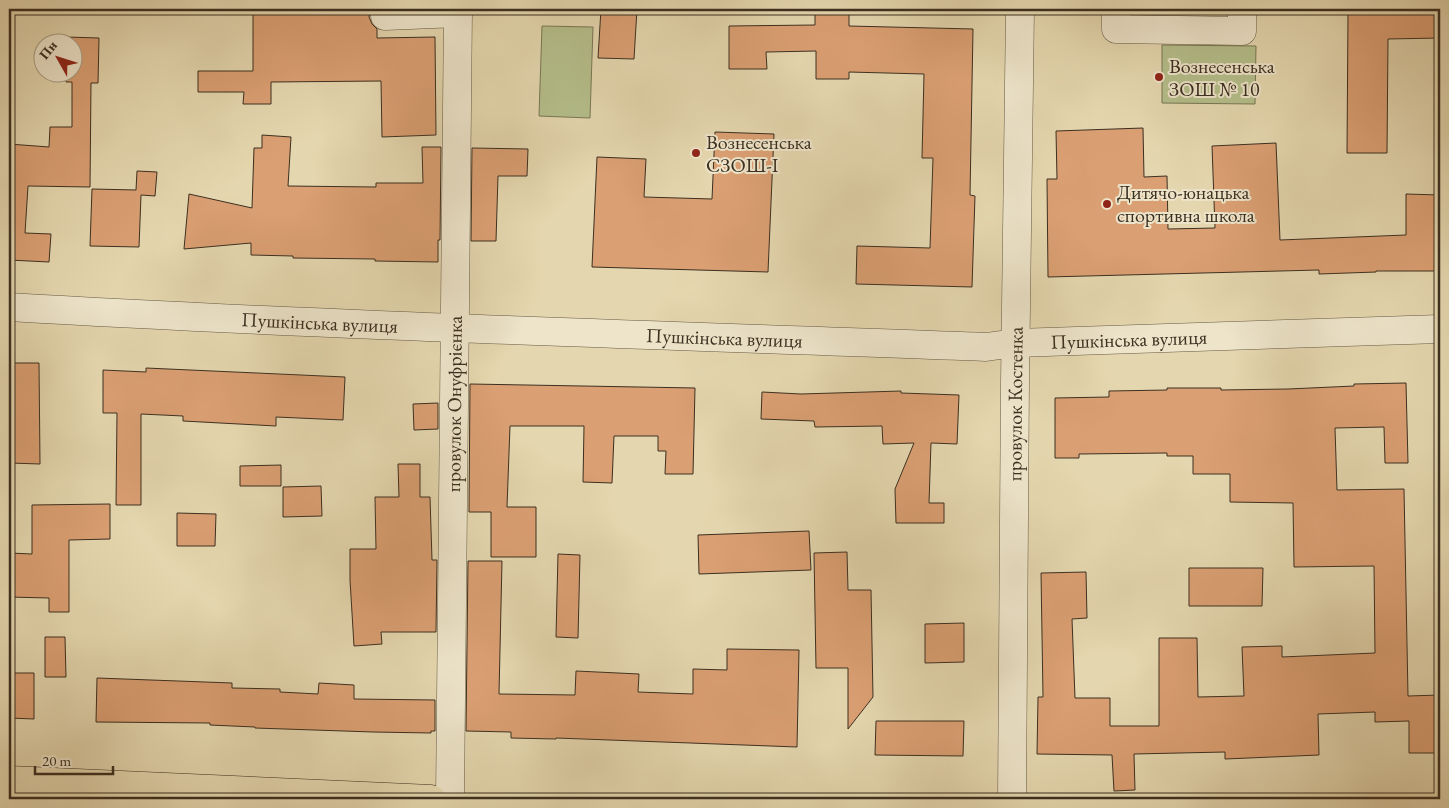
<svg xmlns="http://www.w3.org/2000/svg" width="1449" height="808" viewBox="0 0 1449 808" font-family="'EB Garamond',serif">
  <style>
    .garden { fill: #b4be8a; stroke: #787756 }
    .building { fill: #da9f72; stroke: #3c3021 }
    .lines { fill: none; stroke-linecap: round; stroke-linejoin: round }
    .minor-casing { stroke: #665a44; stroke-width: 29 }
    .major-casing { stroke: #3c3021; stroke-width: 29 }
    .minor { stroke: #ede4ca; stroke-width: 28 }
    .major { stroke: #e4d6ae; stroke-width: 28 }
    .poi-dot { fill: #8f2418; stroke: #ede4ca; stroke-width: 2 }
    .labels { text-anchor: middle; stroke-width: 4; stroke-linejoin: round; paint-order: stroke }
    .poi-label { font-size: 20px; fill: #3c3021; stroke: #ede4ca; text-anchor: start }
    .street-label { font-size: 20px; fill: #3c3021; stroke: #ede4ca }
  </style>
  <rect width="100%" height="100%" fill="#e4d6ae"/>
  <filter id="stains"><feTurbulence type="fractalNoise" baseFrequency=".004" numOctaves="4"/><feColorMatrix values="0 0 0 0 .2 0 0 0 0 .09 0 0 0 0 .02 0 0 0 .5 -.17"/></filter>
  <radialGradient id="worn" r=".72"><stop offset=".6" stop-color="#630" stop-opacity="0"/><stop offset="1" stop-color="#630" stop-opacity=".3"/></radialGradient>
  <g class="garden">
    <path d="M542 26 593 27 590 118 539 116Z"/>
    <path d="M1162 45 1256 46 1255 104 1162 103Z"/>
  </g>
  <g class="building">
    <path d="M253 9H371L369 17 372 24 377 29V38L435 37 436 135 382 137 381 81 271 82V104H243L244 92H198V71H253Z"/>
    <path d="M601 9H637L634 59 598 58Z"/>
    <path d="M815 9H849V26L973 29 970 195 975 196 972 287 856 284 857 246 930 248 933 158H922L924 74 849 72V79H816V51L766 52 767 69H729V26L815 25Z"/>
    <path d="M1440 13V38L1388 39 1387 153H1347L1348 14Z"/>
    <path d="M67 37 99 38 98 83H91L90 187 28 186 25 233 51 234 49 262 9 260V144L49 147 50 127H72V82H66V72H72V42H67Z"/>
    <path d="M1143 128 1144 177 1167 176 1168 229 1215 228 1212 146 1276 143 1280 240 1406 235V194L1440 195V271H1376V272L1319 274V270L1048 277 1047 179H1057L1056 131Z"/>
    <path d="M715 132 774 134 768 272 592 267 597 157 646 159 644 197 712 199Z"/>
    <path d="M262 135 291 137 288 186 376 187V183H423L422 147H441L440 240H438V262L375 261V259L293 258V256L251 255V243L184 249 189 194 252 208 254 148H262Z"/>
    <path d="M472 148 528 149 527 176H498L496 241H471Z"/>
    <path d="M137 171 157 172 155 196 141 195 139 247 90 246 92 189 136 190Z"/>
    <path d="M9 363H39L40 464 9 463Z"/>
    <path d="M146 368 345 377 343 420 276 417V426L183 421V416L141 414V505H116L117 413H103V370L146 372Z"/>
    <path d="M1406 383 1408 463H1385L1384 427 1335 428 1337 490 1404 489 1408 696 1440 695V753H1409V721L1375 722V712L1318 714 1319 755 1225 759V752L1134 754 1135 790 1114 791 1112 755 1037 754 1038 697H1043L1041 573 1086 572 1087 618 1072 619 1075 698H1110V726H1159V638H1197L1198 697 1244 696 1242 647 1282 646V657L1375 653 1374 566 1294 567 1293 503 1230 502V474H1193V456H1167V453L1079 454V458H1055V398L1109 397V391L1167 390V388H1221V390L1288 389 1354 386V384Z"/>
    <path d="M470 384 695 388 693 474H665L666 451H658V436H614L612 483 583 482 584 426H510L507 507H536V557H491V512H469Z"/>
    <path d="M901 391V393L959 395 957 444 931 443 929 503H944V523H896L895 489 914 443 883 444 882 426 815 427 814 421 761 419 762 392 801 394Z"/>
    <path d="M438 403V429L414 430 413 404Z"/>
    <path d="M398 464H420V497H430L432 560H437L436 632H381L382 644 354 646 350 580V549H376L375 497H399Z"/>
    <path d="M281 465V486H240V466Z"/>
    <path d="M321 486 322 516 283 517V487Z"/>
    <path d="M110 504V539L69 540V612H49V598L9 597V553L32 554V505Z"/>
    <path d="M177 513 216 514 215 546H177Z"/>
    <path d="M809 531 811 570 699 574 698 535Z"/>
    <path d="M847 552 848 590H871L873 697 848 729V668H816L814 553Z"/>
    <path d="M558 554 580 555 578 638 556 637Z"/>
    <path d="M468 561H502L499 694 575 695 576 671 639 674 638 692 693 694V669L727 670V649L799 650 797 747 556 738V739L511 738V732L466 731Z"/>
    <path d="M1189 568H1263L1262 606H1189Z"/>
    <path d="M964 623V662L925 663V624Z"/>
    <path d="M45 637H65L66 677H45Z"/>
    <path d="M9 673H34V719L9 718Z"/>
    <path d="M97 678 232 683V688L280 689V692L318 694 319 683 354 685V699L435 700V731H431V733L373 732 255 728V727L210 725V723L96 722Z"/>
    <path d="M876 721H964L963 756 875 755Z"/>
  </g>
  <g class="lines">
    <defs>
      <g id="minor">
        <path d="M1116 9V29L1242 31V9"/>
        <path d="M385 16 458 13"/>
        <path id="s1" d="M9 307C334 326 660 335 986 347L1015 343 1440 329"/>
        <path id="s2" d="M450 799 458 9"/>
        <path id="s3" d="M1012 799 1015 381 1020 9"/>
      </g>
      <path id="major" d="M9 780 431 799"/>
    </defs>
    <use href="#minor" class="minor-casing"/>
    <use href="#major" class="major-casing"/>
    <use href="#minor" class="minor"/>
    <use href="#major" class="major"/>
  </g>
  <g class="poi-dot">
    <circle cx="1159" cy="77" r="5"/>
    <circle cx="696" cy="153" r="5"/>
    <circle cx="1107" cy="204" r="5"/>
  </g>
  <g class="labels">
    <g class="poi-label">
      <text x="1169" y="73">Вознесенська<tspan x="1169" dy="23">ЗОШ № 10</tspan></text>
      <text x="706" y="149">Вознесенська<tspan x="706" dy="23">СЗОШ-І</tspan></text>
      <text x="1117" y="199">Дитячо-юнацька<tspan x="1117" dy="23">спортивна школа</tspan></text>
    </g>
    <g class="street-label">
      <text dy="7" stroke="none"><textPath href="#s1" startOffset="311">Пушкінська вулиця</textPath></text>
      <text dy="7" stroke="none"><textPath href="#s1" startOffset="716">Пушкінська вулиця</textPath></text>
      <text dy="7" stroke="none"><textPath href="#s1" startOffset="1121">Пушкінська вулиця</textPath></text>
      <text dy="7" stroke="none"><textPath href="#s2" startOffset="395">провулок Онуфрієнка</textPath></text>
      <text dy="7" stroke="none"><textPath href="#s3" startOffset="395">провулок Костенка</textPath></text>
    </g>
  </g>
  <rect width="1449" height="808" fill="none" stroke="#e4d6ae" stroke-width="30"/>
  <rect x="10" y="10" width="1429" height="788" fill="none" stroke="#3c3021" stroke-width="2.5"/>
  <rect x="15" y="15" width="1419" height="778" fill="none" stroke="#3c3021"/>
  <g transform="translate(58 58) rotate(309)"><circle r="24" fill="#ede4ca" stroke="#a69c86"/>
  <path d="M0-4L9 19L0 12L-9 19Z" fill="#8f2418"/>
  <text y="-8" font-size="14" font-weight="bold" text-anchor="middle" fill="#3c3021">Пн</text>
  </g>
  <path d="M35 766v8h78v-8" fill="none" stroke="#3c3021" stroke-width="2.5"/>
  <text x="42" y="766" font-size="15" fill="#3c3021" stroke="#ede4ca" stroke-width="4" paint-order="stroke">20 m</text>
  <rect width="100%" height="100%" filter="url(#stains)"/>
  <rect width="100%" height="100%" fill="url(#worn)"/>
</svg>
